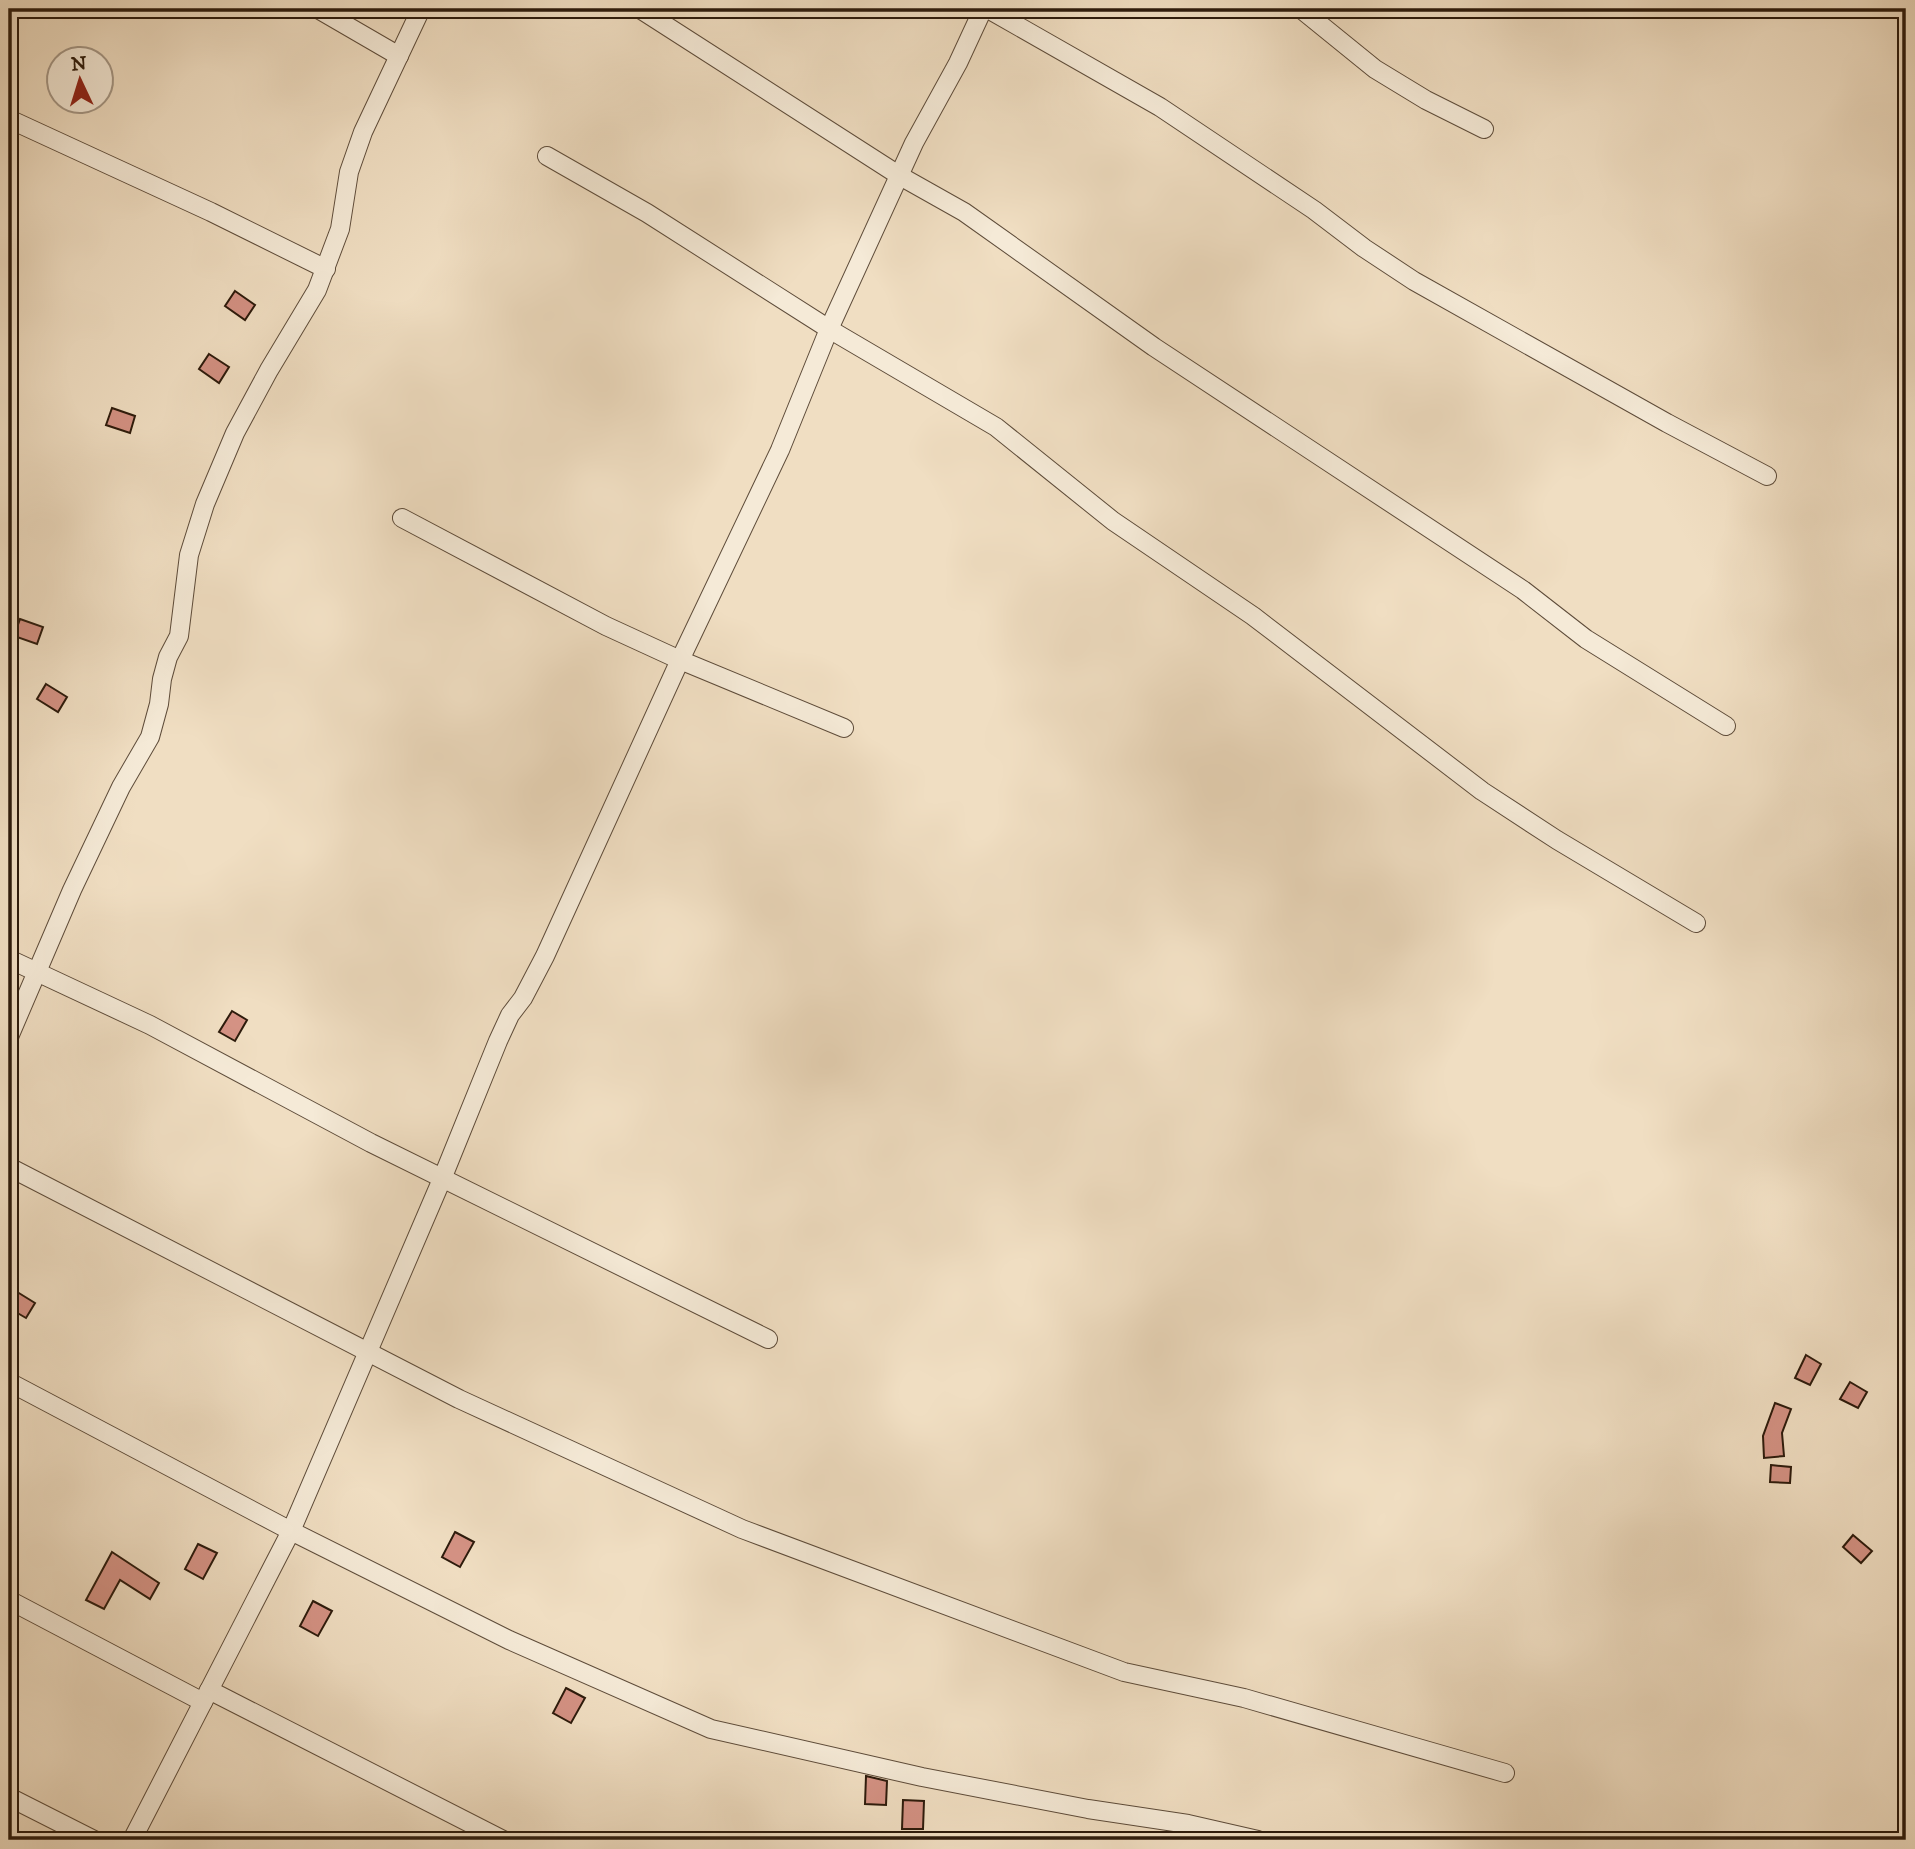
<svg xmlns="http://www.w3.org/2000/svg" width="1915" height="1849" viewBox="0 0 1915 1849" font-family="'IM FELL DW Pica',serif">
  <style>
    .building { fill: #d49284; stroke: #2d1b0c; stroke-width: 2 }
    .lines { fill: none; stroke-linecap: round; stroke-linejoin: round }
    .street-casing { stroke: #5e4c3a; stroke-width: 20 }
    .street { stroke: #f5ead7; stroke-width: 18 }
  </style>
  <rect width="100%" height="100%" fill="#f0dec2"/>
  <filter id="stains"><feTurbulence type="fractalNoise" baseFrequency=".00286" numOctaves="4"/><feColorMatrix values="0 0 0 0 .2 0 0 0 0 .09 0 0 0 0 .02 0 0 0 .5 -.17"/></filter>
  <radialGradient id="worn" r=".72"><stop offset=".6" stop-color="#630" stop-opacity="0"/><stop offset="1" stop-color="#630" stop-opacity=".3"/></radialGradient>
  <g class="building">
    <path d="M235 291 255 305 245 320 225 306Z"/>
    <path d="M209 354 229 367 219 383 199 369Z"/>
    <path d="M112 408 135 416 130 433 106 425Z"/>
    <path d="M20 619 43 627 37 644 14 636Z"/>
    <path d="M46 684 67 697 58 712 37 699Z"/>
    <path d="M232 1011 247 1020 235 1041 219 1032Z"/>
    <path d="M14 1290 35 1303 26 1318 9 1308V1299Z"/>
    <path d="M1806 1355 1821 1364 1810 1385 1795 1378Z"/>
    <path d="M1850 1382 1867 1392 1858 1408 1840 1399Z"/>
    <path d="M1775 1403 1791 1409 1782 1433 1784 1456 1764 1458 1763 1436Z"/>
    <path d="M1771 1465 1791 1467 1790 1483 1770 1482Z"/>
    <path d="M455 1532 474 1542 460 1567 442 1557Z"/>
    <path d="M1853 1535 1872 1551 1861 1563 1843 1547Z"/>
    <path d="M198 1544 217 1553 203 1579 185 1569Z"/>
    <path d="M112 1552 159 1583 150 1599 120 1580 104 1609 86 1600Z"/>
    <path d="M313 1601 332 1611 318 1636 300 1626Z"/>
    <path d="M566 1688 585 1698 571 1723 553 1713Z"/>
    <path d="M866 1776 887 1781 886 1805 865 1804Z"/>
    <path d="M903 1800 924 1801 923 1829H902Z"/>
  </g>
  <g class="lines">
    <defs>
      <g id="street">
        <path d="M318 9 399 56"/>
        <path d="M640 9 900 176 964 212 1154 347 1523 590 1586 639 1726 726"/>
        <path d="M988 9 1160 107 1314 210 1364 248 1414 281 1667 423 1767 476"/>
        <path d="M1301 9 1375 69 1426 100 1484 129"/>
        <path d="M9 119 211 212 326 269"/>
        <path d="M547 156 647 213 829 329 996 427 1113 521 1253 616 1482 791 1557 840 1696 923"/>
        <path d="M402 518 606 626 680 660 844 728"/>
        <path d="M9 959 150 1025 371 1143 768 1339"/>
        <path d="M9 1037 72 890 121 787 150 737 159 704 162 679 168 657 179 636 189 555 205 504 235 433 269 370 317 290 340 229 349 172 363 132 421 9"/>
        <path d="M9 1167 459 1399 742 1529 1124 1672 1244 1698 1505 1773"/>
        <path d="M9 1382 291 1531 509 1640 711 1729 922 1777 1088 1809 1188 1824 1258 1840"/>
        <path d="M9 1600 203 1702"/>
        <path d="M209 1690 503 1840"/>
        <path d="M9 1797 94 1840"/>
        <path d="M132 1840 291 1531 442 1179 498 1041 510 1015 523 998 545 956 680 660 780 450 829 329 914 143 958 63 983 9"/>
      </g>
    </defs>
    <use href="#street" class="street-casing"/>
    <use href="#street" class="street"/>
  </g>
  <rect width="1915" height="1849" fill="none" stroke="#f0dec2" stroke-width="35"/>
  <rect x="10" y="10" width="1894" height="1828" fill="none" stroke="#2d1b0c" stroke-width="3.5"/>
  <rect x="18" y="18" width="1880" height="1814" fill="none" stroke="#2d1b0c" stroke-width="2"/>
  <g transform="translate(80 80) rotate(356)"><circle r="33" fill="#f5ead7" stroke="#a59786" stroke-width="2"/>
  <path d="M0-5L12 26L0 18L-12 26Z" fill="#8f2418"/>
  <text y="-10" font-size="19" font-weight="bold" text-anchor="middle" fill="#2d1b0c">N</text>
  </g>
  <rect width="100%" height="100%" filter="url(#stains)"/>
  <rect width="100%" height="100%" fill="url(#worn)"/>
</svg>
